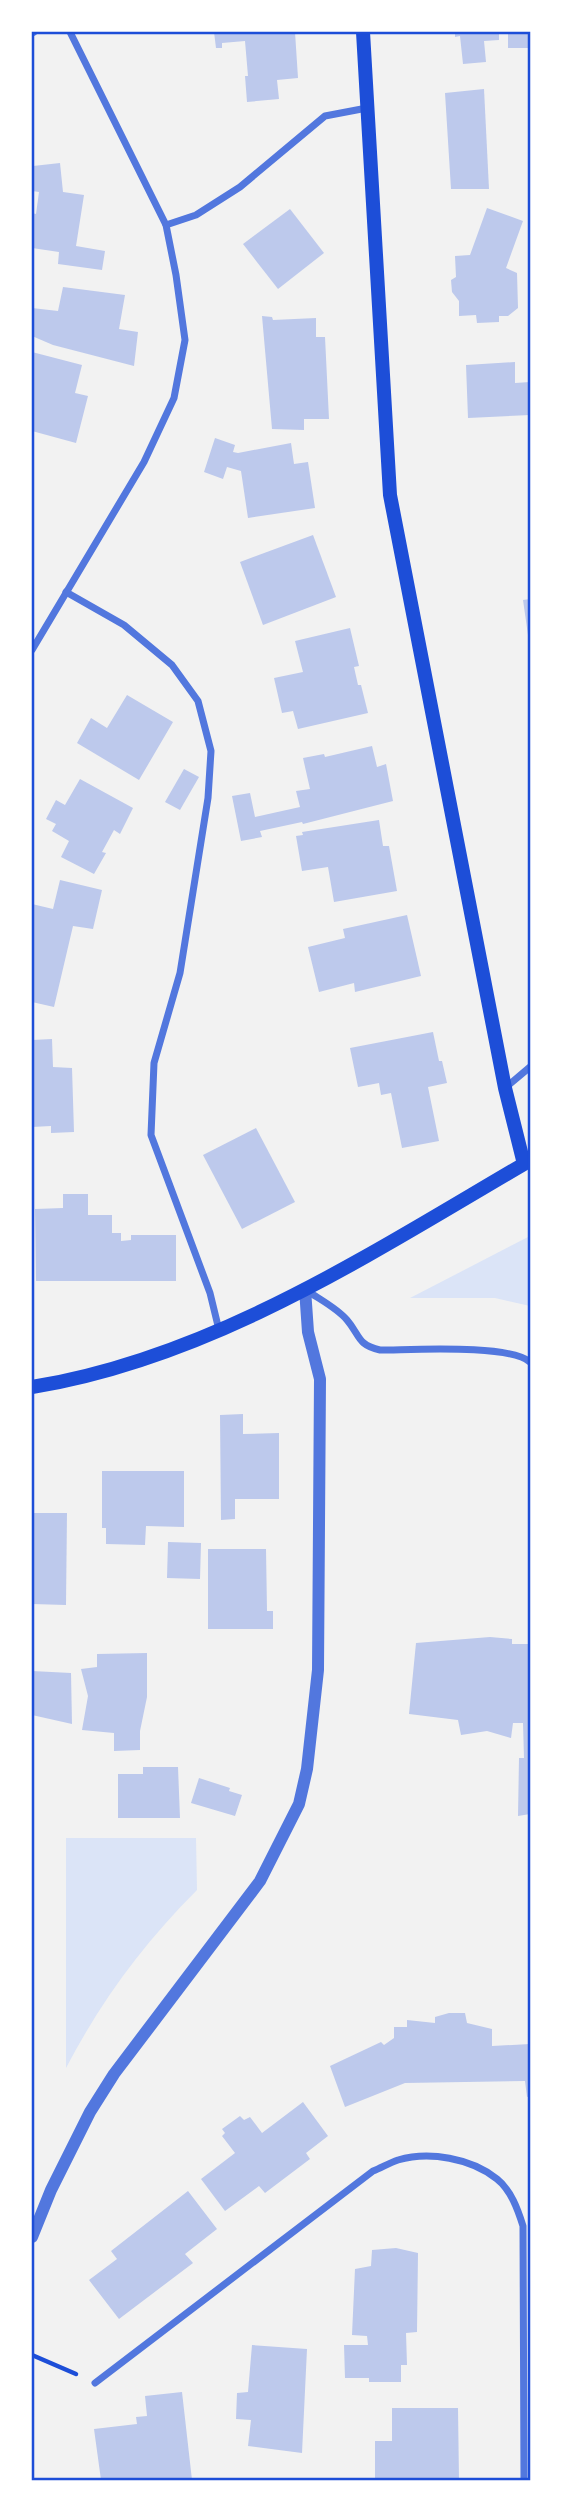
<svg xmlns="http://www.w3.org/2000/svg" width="562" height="2512" viewBox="0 0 562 2512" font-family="'PT Sans',sans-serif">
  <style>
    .green { fill: #dbe4f7 }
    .building { fill: #bdc9ec }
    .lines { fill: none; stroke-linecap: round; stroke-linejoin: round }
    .path { stroke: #1d4ed8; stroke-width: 4.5 }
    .minor { stroke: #5277de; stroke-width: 7 }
    .tertiary { stroke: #5277de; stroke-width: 12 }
    .secondary { stroke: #1d4ed8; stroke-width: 14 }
    .neatline { fill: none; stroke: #1d4ed8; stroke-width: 2.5 }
  </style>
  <rect width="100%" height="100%" fill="#f2f2f2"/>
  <g class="green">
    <path d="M530 1236V1306L495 1298H410Z"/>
    <path d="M66 1838H196L197 1890C143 1944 101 2001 66 2068Z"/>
  </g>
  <g class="building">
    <path d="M214 32H295L298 78 277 80 279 99 247 102 245 76H248L245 41 222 43V48H216Z"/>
    <path d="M455 32H499V40L484 41 486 62 463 64 460 36 455 37Z"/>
    <rect x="508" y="32" width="22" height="16"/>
    <path d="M484 89 489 189H451L445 93Z"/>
    <path d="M60 163 63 192 84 195 76 246 105 251 102 270 58 264 59 252 32 248V213L36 214 39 192 32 191 33 166Z"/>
    <path d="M487 208 523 221 506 268 517 273 518 308 508 316H499V322L477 323 476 315 459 316V301L452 292 451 280 456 277 455 256 470 255Z"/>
    <path d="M290 209 324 253 278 289 243 244Z"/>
    <path d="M63 287 125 295 119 329 138 332 134 366 53 345 32 336V308L58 311Z"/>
    <path d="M262 316 272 317 273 320 316 318V337H325L329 419H304V430L272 429Z"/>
    <path d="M32 352 82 365 75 393 88 396 76 443 32 431 33 420H32Z"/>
    <path d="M515 362V383L530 382V415L468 418 466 365Z"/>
    <path d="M215 438 235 445 233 452 238 453 291 443 294 464 308 462 315 508 248 518 241 471 227 467 223 479 204 472Z"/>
    <path d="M313 535 336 597 263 625 240 562Z"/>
    <path d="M530 599V635H528L523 600Z"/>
    <path d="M350 628 359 666 354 667 358 685H361L368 713 298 729 293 711 282 713 274 678 303 672 295 641Z"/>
    <path d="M127 695 173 722 139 780 77 743 91 718 107 728Z"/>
    <path d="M372 746 377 767 386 764 393 801 303 824 302 822 260 831 262 837 241 841 232 796 250 793 255 817 300 807 296 791 310 789 303 758 324 754 325 757Z"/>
    <path d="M184 769 199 777 180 810 165 802Z"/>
    <path d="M80 779 133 808 120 834 114 830 102 852 106 853 94 874 61 857 69 841 52 831 56 824 46 819 56 800 65 805Z"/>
    <path d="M379 820 383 846H389L397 891 334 902 328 867 302 871 296 836 303 835 302 832Z"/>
    <path d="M60 880 102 890 93 929 73 926 54 1007 32 1002V904L53 909Z"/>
    <path d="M407 915 421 976 355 992 354 983 319 992 308 947 345 938 343 929Z"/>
    <path d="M433 1032 439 1061H442L447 1083 428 1087 439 1141 402 1148 391 1093 381 1095 379 1083 358 1087 350 1048Z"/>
    <path d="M52 1039 53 1067 72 1068 74 1132 51 1133V1126L32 1127V1040Z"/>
    <path d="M256 1128 295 1202 242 1229 203 1155Z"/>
    <path d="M63 1194H88V1215H112V1233H121V1241L131 1240V1235H176V1281H36L35 1209 63 1208Z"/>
    <path d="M243 1414V1434L279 1433V1499H235V1519L221 1520 220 1415Z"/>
    <path d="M102 1471H184V1527L146 1526 145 1545 106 1544V1528H102Z"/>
    <path d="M32 1513H67L66 1605 32 1604Z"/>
    <path d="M168 1542 201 1543 200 1579 167 1578Z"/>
    <path d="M208 1549H266L267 1611H273V1629H208Z"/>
    <path d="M490 1637 512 1639V1644H530V1814L518 1816 519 1758H524L523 1723H513L511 1738 487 1731 461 1735 458 1720 409 1714 416 1643Z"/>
    <path d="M147 1653V1697L140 1731V1750L114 1751V1733L82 1730 88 1696 81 1669 97 1667V1654Z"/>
    <path d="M32 1671 71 1673 72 1724 32 1715Z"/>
    <path d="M143 1767H178L180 1818H118V1774H143Z"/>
    <path d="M199 1778 230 1788 229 1791 242 1795 235 1816 191 1803Z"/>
    <path d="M449 2013H465L467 2023 492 2029V2046L530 2044V2096L527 2097 525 2081 405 2083 345 2107 330 2066 381 2042 384 2045 394 2038V2027H407V2020L435 2023V2017Z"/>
    <path d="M303 2102 328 2136 306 2153 310 2159 265 2193 259 2186 225 2211 201 2179 235 2153 222 2136 225 2133 222 2129 240 2116 244 2120 250 2117 262 2133Z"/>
    <path d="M188 2191 217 2229 185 2254 193 2263 119 2319 89 2280 117 2259 111 2251Z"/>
    <path d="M396 2248 418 2253 417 2332 406 2333 407 2365H401V2382H369V2378H345L344 2345H368L367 2336 352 2335 355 2269 371 2266 372 2250Z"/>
    <path d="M252 2345 307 2349 302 2453 248 2446 251 2420 236 2419 237 2393 248 2392Z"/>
    <path d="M182 2392 192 2480H101L94 2429 137 2424 136 2417 147 2416 145 2396Z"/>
    <path d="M392 2408H458L459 2480H375V2441H392Z"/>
  </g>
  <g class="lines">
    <path class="path" d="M32 2355 76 2374"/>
    <g class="minor">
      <path d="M32 33 34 32"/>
      <path d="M166 225 196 215 240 187 325 116 367 108"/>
      <path d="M66 592 124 625 172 665 198 701 211 751 208 798 180 973 154 1063 151 1135 210 1293 219 1330"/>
      <path d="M32 650 144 462 174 398 185 340 176 275 166 225 70 32"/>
      <path d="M505 1088 530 1067"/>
      <path d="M306 1290C319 1299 337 1308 347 1320 360 1335 357 1345 380 1350 411 1350 509 1344 530 1362"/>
      <path d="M95 2383 373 2171C381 2168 389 2163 398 2160 429 2151 471 2158 497 2179 511 2190 518 2210 523 2226L524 2480"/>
    </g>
    <path class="tertiary" d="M32 2237 51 2190 90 2112 114 2074 260 1881 299 1804 307 1769 318 1670 320 1379 308 1332 305 1289"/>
    <path class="secondary" d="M32 1387C211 1358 370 1254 524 1164L505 1088 390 495 363 32"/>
  </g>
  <rect width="562" height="2512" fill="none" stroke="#ffffff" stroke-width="66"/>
  <rect x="33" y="33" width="496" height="2446" class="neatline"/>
</svg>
